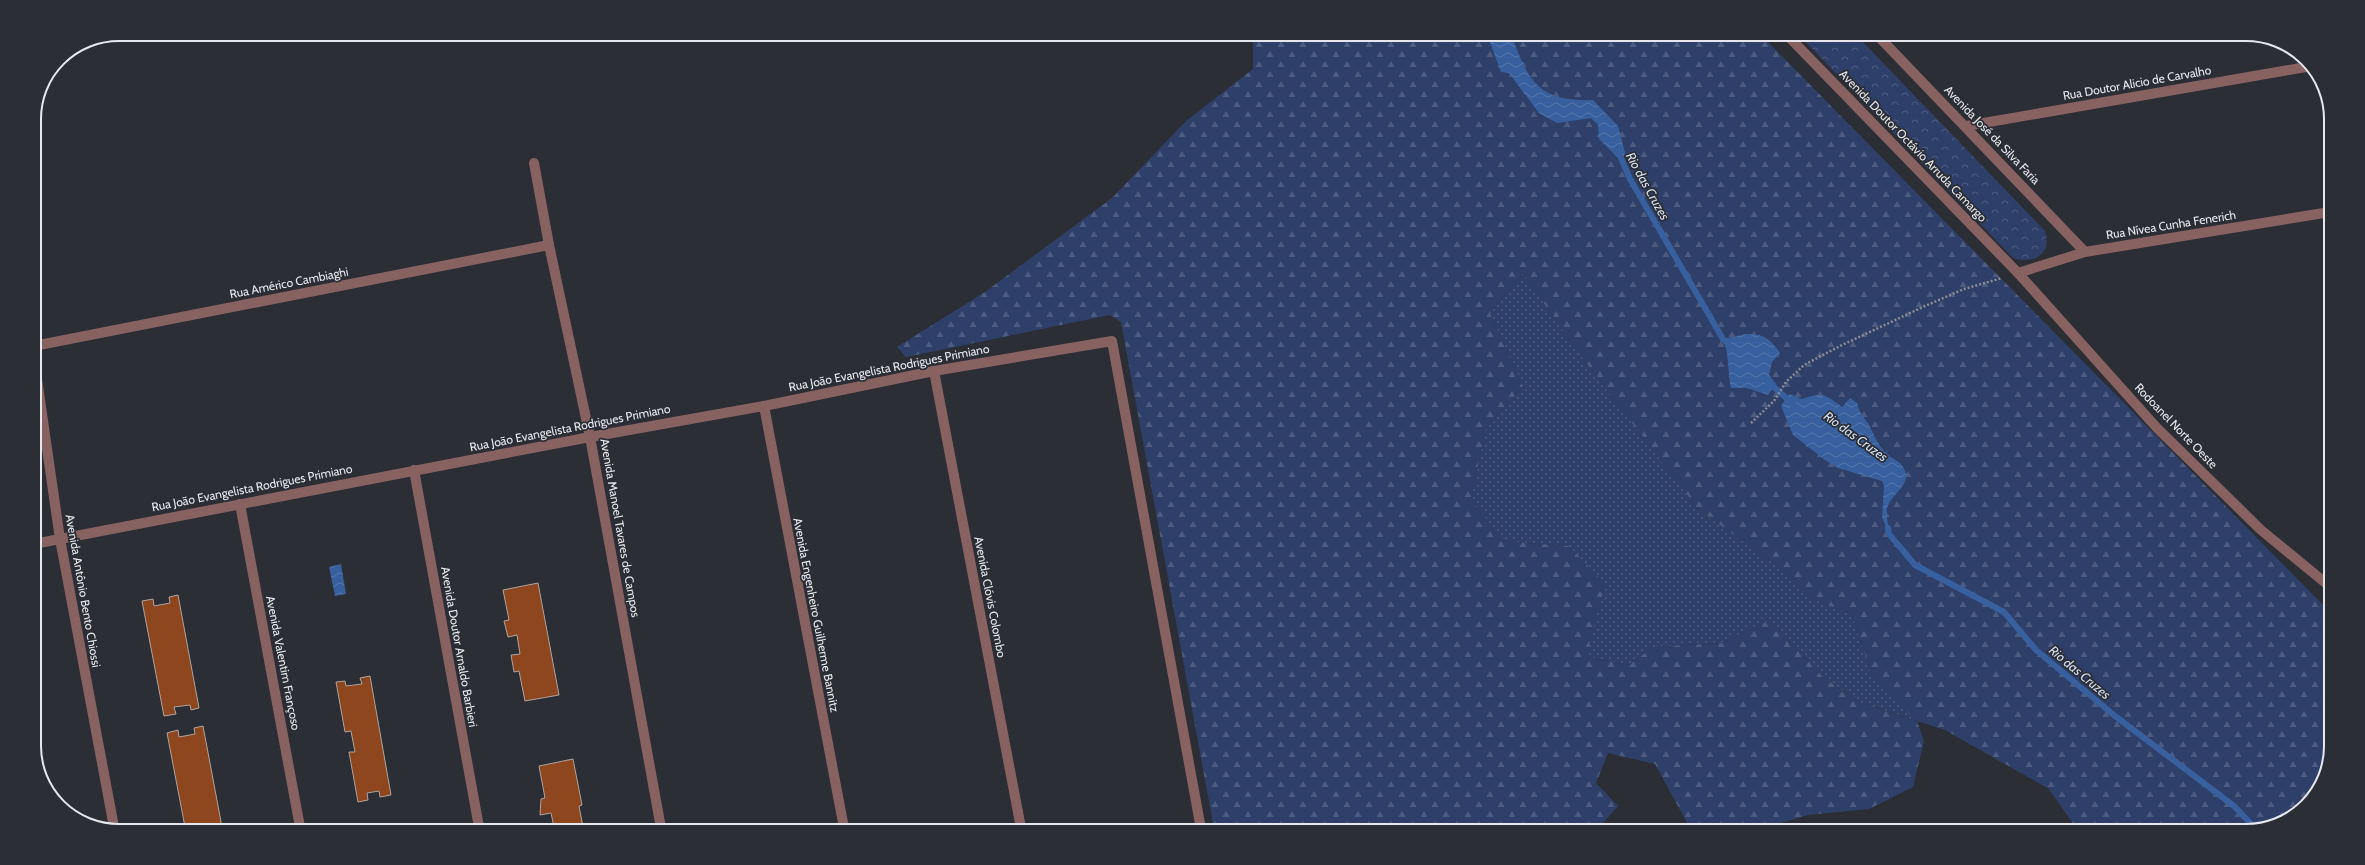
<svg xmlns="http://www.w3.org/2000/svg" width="2365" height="865" viewBox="0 0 2365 865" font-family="Cabin,sans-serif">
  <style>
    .grass { fill: url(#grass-dots) }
    .forest { fill: url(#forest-firs); fill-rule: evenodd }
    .park { fill: url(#park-crowns) }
    .water { fill: url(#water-waves) }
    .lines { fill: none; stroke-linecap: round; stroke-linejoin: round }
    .stream { stroke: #38609e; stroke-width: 6 }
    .building { fill: #8e461e; stroke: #afa49f }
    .path { stroke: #8a8c92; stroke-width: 2.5; stroke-dasharray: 2 2; stroke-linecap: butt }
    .minor { stroke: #886261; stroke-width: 10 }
    .labels { text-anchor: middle; stroke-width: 3.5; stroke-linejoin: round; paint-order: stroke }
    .street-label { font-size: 12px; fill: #e6e8ed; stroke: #2b2e35 }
    .water-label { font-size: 13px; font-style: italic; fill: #d2def0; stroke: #2b2e35 }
    .rim { fill: none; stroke: #e6e8ed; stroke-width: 2 }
  </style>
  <defs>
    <pattern id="grass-dots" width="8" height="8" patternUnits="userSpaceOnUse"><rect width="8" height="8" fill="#2e3f69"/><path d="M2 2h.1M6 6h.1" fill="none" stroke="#4c5b7f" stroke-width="1.8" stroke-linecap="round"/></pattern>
    <pattern id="forest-firs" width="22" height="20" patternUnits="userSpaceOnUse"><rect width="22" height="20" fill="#2e3f69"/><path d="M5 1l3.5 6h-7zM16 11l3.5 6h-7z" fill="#4c5b7f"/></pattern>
    <pattern id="park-crowns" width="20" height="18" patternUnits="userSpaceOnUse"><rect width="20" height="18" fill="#2e3f69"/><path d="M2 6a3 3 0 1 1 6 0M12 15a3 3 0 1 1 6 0" fill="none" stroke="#4c5b7f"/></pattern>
    <pattern id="water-waves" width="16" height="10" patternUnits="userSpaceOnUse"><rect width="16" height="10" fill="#38609e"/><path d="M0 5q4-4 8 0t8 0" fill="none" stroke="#5577ac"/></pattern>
  </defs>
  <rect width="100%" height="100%" fill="#2b2e35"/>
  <path class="grass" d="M1523 273 1581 356 1698 509 1775 565 1815 600 1852 614 1871 673 1917 721 1857 701 1822 676 1770 620 1721 643 1653 647 1629 665 1586 657 1569 546 1501 541 1471 498 1486 428 1523 386 1490 313Z"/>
  <path class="forest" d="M1253 36 1763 37 2328 610 2327 773 2297 814 2246 831H2078L2049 789 1945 730 1917 721 1924 741 1913 787 1869 809 1808 815 1758 830H1691L1655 764 1608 753 1596 783 1618 806 1597 830H1575L1567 824V830L1214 829 1121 322 1110 315 906 357 897 347 985 292 1112 198 1186 121 1253 69ZM1523 273 1581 356 1698 509 1775 565 1815 600 1852 614 1871 673 1916 721 1857 701 1822 676 1770 620 1721 643 1653 647 1629 665 1586 657 1605 584 1569 546 1501 541 1471 498 1486 428 1523 386 1490 313Z"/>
  <path class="park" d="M1801 37 1859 38 2045 231C2053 254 2033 265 2013 258Z"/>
  <g class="water">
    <path d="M1488 37H1512C1529 83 1540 102 1593 100L1618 126 1626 156 1618 158 1599 139 1598 125 1591 118 1557 123 1539 113 1509 73 1501 72Z"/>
    <path d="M1746 334C1763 333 1771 339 1780 353L1772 362 1769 375 1776 384 1768 395 1747 388H1731C1727 372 1730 355 1723 339Z"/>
    <path d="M1789 394 1802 399C1822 392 1825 394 1842 407L1850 398 1857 403C1860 415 1865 417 1870 427 1874 435 1877 443 1884 451 1891 460 1904 460 1906 475 1907 488 1889 497 1887 509 1886 516 1889 527 1889 534L1882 517 1884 486 1882 481 1838 468 1825 460 1793 435 1781 406Z"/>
    <path d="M341 564 346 594 335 596 329 567Z"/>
  </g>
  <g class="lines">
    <g class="stream">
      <path d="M1618 151 1630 179 1723 339 1728 344"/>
      <path d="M1768 382 1793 404"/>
      <path d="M1888 528 1889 534 1915 565 2004 612 2036 650 2115 716 2234 806 2255 828"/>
    </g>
  </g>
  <g class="building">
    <path d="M538 583 559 695 525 701 519 671 514 672 511 655 520 654 517 635 508 637 504 621 509 620 503 590Z"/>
    <path d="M178 595 199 708 191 710 190 705 174 707 176 714 164 716 142 601 153 599 154 606 170 603 169 597Z"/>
    <path d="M370 676 391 795 380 797 379 791 367 793 368 800 358 802 349 752H355L351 731 345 732 336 682 345 681 346 686 362 684 360 678Z"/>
    <path d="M203 726 222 827H185L167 733 178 730 179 737 195 734 194 728Z"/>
    <path d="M573 759 582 805 579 806 583 827 587 828 554 827 551 813 540 815 541 799 545 798 539 766Z"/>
  </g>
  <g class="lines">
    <path class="path" d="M1751 423 1774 401 1786 382 1804 365 1840 346 1925 306 1964 289 2002 278"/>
    <g class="minor">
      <path d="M1789 37 2018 273 2157 428 2261 530 2328 585"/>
      <path d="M1880 38 2085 252"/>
      <path d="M1966 126 2312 66"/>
      <path d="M534 163 549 245 590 437 661 828"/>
      <path d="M2018 273 2085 252 2330 212"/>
      <path d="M34 346 549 245"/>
      <path d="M34 358 60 539 114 827"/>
      <path d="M934 371 1021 828"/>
      <path d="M764 406 844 828"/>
      <path d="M414 470 479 827"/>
      <path d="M240 504 300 827"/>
      <path d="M34 544 590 437 764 406 934 371 1112 341 1201 829"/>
    </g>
  </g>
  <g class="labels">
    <g class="street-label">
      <text transform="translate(2137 83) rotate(-10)" y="4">Rua Doutor Alicio de Carvalho</text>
      <text transform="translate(1992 135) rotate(46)" y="4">Avenida José da Silva Faria</text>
      <text transform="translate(1913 146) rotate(46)" y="4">Avenida Doutor Octávio Arruda Camargo</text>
      <text transform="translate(2171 225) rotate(-9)" y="4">Rua Nívea Cunha Fenerich</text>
      <text transform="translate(289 283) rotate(-11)" y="4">Rua Américo Cambiaghi</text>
      <text transform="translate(889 368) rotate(-11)" y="4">Rua João Evangelista Rodrigues Primiano</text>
      <text transform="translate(2176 426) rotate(46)" y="4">Rodoanel Norte Oeste</text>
      <text transform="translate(570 428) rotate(-11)" y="4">Rua João Evangelista Rodrigues Primiano</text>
      <text transform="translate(252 488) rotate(-11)" y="4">Rua João Evangelista Rodrigues Primiano</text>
      <text transform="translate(620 528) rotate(80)" y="4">Avenida Manoel Tavares de Campos</text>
      <text transform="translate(83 591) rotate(80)" y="4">Avenida Antônio Bento Chiossi</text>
      <text transform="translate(990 597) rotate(79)" y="4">Avenida Clóvis Colombo</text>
      <text transform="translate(816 615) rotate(79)" y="4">Avenida Engenheiro Guilherme Bannitz</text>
      <text transform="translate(459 647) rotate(80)" y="4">Avenida Doutor Arnaldo Barbieri</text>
      <text transform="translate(283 663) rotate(79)" y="4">Avenida Valentim Françoso</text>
    </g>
    <g class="water-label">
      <text transform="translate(1648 186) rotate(61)" y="5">Rio das Cruzes</text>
      <text transform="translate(1856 436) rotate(36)" y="5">Rio das Cruzes</text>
      <text transform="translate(2080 672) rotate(40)" y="5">Rio das Cruzes</text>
    </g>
  </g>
  <path d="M0 0H2365V865H0ZM119 41H2246A78 78 0 0 1 2324 119V746A78 78 0 0 1 2246 824H119A78 78 0 0 1 41 746V119A78 78 0 0 1 119 41Z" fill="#2b2e35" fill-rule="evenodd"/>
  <path class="rim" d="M119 41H2246A78 78 0 0 1 2324 119V746A78 78 0 0 1 2246 824H119A78 78 0 0 1 41 746V119A78 78 0 0 1 119 41Z"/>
</svg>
